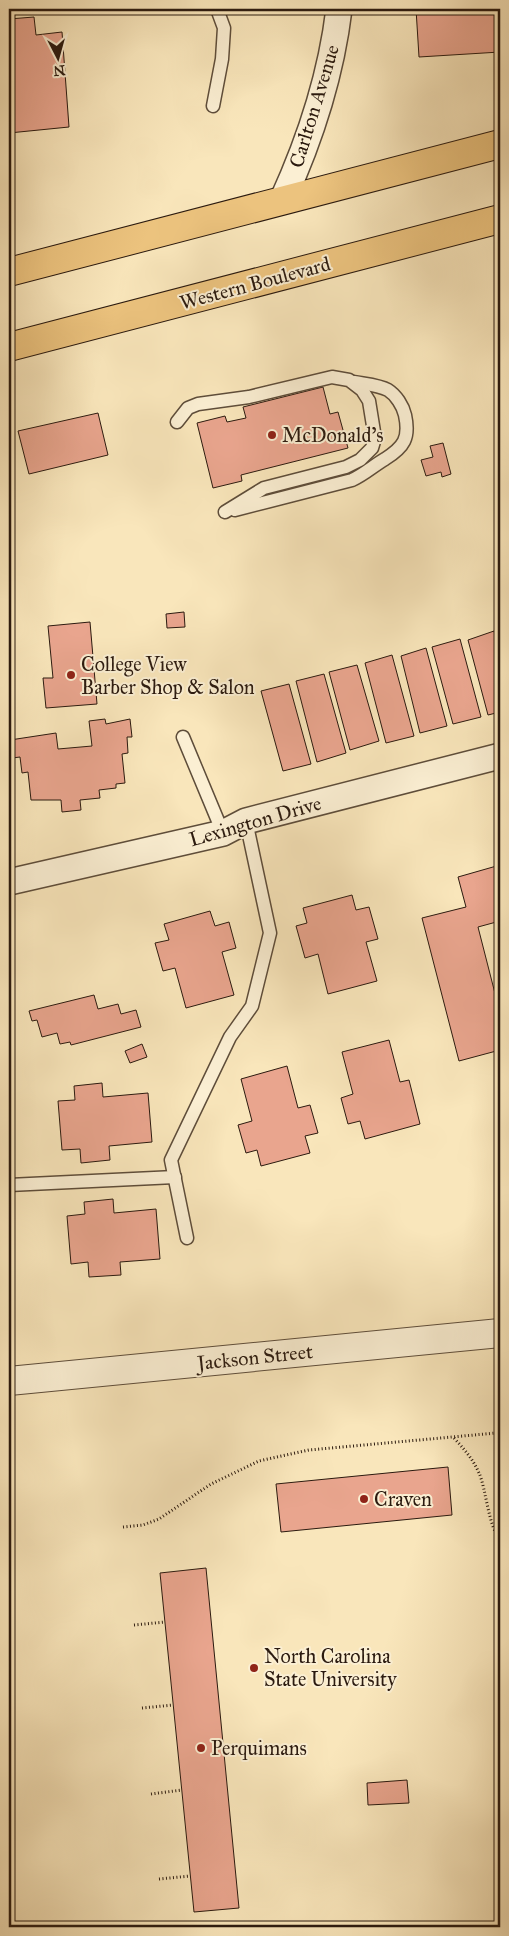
<svg xmlns="http://www.w3.org/2000/svg" width="509" height="1936" viewBox="0 0 509 1936" font-family="'IM FELL Great Primer',serif">
  <style>
    .building { fill: #e9a58e; stroke: #2b1a0f }
    .lines { fill: none; stroke-linecap: round; stroke-linejoin: round }
    .service-casing { stroke: #5e4d3a; stroke-width: 15 }
    .minor-casing { stroke: #5e4d3a; stroke-width: 28 }
    .tertiary-casing { stroke: #5e4d3a; stroke-width: 30 }
    .primary-casing { stroke: #2b1a0f; stroke-width: 30 }
    .path { stroke: #2b1a0f; stroke-width: 3; stroke-dasharray: 1 2.5; stroke-linecap: butt }
    .service { stroke: #fbefd3; stroke-width: 12 }
    .minor { stroke: #fbefd3; stroke-width: 25 }
    .tertiary { stroke: #fbefd3; stroke-width: 28 }
    .primary { stroke: #ecc37e; stroke-width: 28 }
    .poi-dot { fill: #8f2418; stroke: #fbefd3; stroke-width: 2 }
    .labels { text-anchor: middle; stroke-width: 4; stroke-linejoin: round; paint-order: stroke }
    .street-label { font-size: 20px; fill: #2b1a0f; stroke: #fbefd3 }
    .poi-label { font-size: 20px; fill: #2b1a0f; stroke: #fbefd3; text-anchor: start }
  </style>
  <rect width="100%" height="100%" fill="#f9e6bb"/>
  <filter id="stains"><feTurbulence type="fractalNoise" baseFrequency=".004" numOctaves="4"/><feColorMatrix values="0 0 0 0 .2 0 0 0 0 .09 0 0 0 0 .02 0 0 0 .5 -.17"/></filter>
  <radialGradient id="worn" r=".72"><stop offset=".6" stop-color="#630" stop-opacity="0"/><stop offset="1" stop-color="#630" stop-opacity=".3"/></radialGradient>
  <g class="building">
    <path d="M416 9H500V52L419 57Z"/>
    <path d="M34 17 36 35 62 32 69 127 9 133V19Z"/>
    <path d="M323 387 330 414 338 412 348 448 241 475 242 481 213 488 197 423 225 416 227 422 246 418 243 407Z"/>
    <path d="M98 413 108 455 29 474 18 431Z"/>
    <path d="M443 443 451 474 442 477 441 472 426 476 421 460 433 457 430 446Z"/>
    <path d="M184 612 185 627 167 628 166 614Z"/>
    <path d="M90 622 97 704 46 708 43 678H53L48 626Z"/>
    <path d="M494 631 500 655V712L488 715 468 640Z"/>
    <path d="M460 639 481 717 453 724 432 647Z"/>
    <path d="M426 648 447 726 420 733 401 656Z"/>
    <path d="M392 655 414 736 386 743 365 663Z"/>
    <path d="M357 665 379 741 350 750 329 672Z"/>
    <path d="M324 674 346 753 317 762 296 681Z"/>
    <path d="M289 684 311 764 283 771 261 691Z"/>
    <path d="M105 719 106 724 130 719 132 737H127L128 753 122 754 125 783 116 784V788L99 790 100 798 80 800 81 810 62 812 61 800H31L28 772 22 773 20 757 12 758 10 740 56 733 58 749 92 746 89 721Z"/>
    <path d="M500 865V921L478 927 500 1013V1050L459 1061 422 918 466 907 458 877Z"/>
    <path d="M352 895 356 910 369 907 378 939 366 942 377 981 328 994 318 954 305 958 296 926 307 923 303 908Z"/>
    <path d="M210 911 215 926 229 922 236 948 222 952 234 995 186 1008 175 968 163 971 155 943 169 940 164 924Z"/>
    <path d="M94 995 98 1009 118 1004 121 1014 136 1010 141 1027 71 1045 70 1042 60 1044 57 1033 42 1037 37 1020 32 1021 29 1011Z"/>
    <path d="M389 1040 400 1082 409 1080 420 1124 365 1139 360 1121 348 1124 341 1098 353 1094 342 1052Z"/>
    <path d="M142 1044 147 1057 130 1063 125 1051Z"/>
    <path d="M287 1066 298 1108 310 1105 318 1133 305 1136 310 1153 261 1166 257 1150 246 1153 238 1125 252 1121 241 1079Z"/>
    <path d="M102 1083 103 1097 148 1093 152 1142 109 1146 110 1160 81 1163 80 1149 62 1150 58 1101 75 1100 74 1086Z"/>
    <path d="M113 1199 114 1213 156 1209 160 1259 120 1262 121 1275 89 1277 88 1262 71 1264 67 1216 85 1214 84 1202Z"/>
    <path d="M448 1467 452 1515 281 1532 276 1484Z"/>
    <path d="M206 1568 239 1908 194 1912 160 1573Z"/>
    <path d="M407 1780 409 1803 368 1805 367 1783Z"/>
  </g>
  <g class="lines">
    <defs>
      <g id="service">
        <path d="M213 106 222 59 224 28 217 9"/>
        <path d="M177 422 188 408 198 404 249 397 332 377 349 380 362 390 369 401 375 438 372 448 360 460 346 467 264 488 225 512"/>
        <path d="M235 510 352 480C365 474 373 466 385 459 404 447 410 438 405 415 403 406 396 395 388 390 379 385 364 384 354 382"/>
        <path d="M183 737 223 833"/>
        <path d="M9 1185 175 1177"/>
        <path d="M187 1238 171 1160 230 1037 252 1006 270 933 246 821"/>
      </g>
      <g id="minor">
        <path d="M282 201C310 140 331 76 339 9"/>
        <path d="M9 882 223 833 246 821 500 756"/>
      </g>
      <path id="tertiary" d="M9 1381 500 1333"/>
      <g id="primary">
        <path d="M9 272 500 144"/>
        <path d="M9 347 500 219"/>
      </g>
    </defs>
    <use href="#service" class="service-casing"/>
    <use href="#minor" class="minor-casing"/>
    <use href="#tertiary" class="tertiary-casing"/>
    <use href="#primary" class="primary-casing"/>
    <g class="path">
      <path d="M454 1438C464 1449 473 1459 479 1473 486 1488 489 1530 500 1538"/>
      <path d="M123 1527 143 1525 159 1519 211 1484 259 1461 309 1450 496 1433"/>
      <path d="M134 1625 165 1622"/>
      <path d="M142 1708 173 1705"/>
      <path d="M151 1794 182 1790"/>
      <path d="M159 1879 190 1876"/>
    </g>
    <use href="#service" class="service"/>
    <use href="#minor" class="minor"/>
    <use href="#tertiary" class="tertiary"/>
    <use href="#primary" class="primary"/>
  </g>
  <g class="poi-dot">
    <circle cx="272" cy="435" r="5"/>
    <circle cx="71" cy="675" r="5"/>
    <circle cx="364" cy="1499" r="5"/>
    <circle cx="254" cy="1668" r="5"/>
    <circle cx="201" cy="1748" r="5"/>
  </g>
  <g class="labels">
    <g class="street-label">
      <text transform="translate(314 106) rotate(-73)" y="7">Carlton Avenue</text>
      <text transform="translate(255 283) rotate(-15)" y="7">Western Boulevard</text>
      <text transform="translate(255 821) rotate(-16)" y="7">Lexington Drive</text>
      <text transform="translate(255 1357) rotate(-6)" y="7">Jackson Street</text>
    </g>
    <g class="poi-label">
      <text x="282" y="442">McDonald's</text>
      <text x="81" y="671">College View<tspan x="81" dy="23">Barber Shop &amp; Salon</tspan></text>
      <text x="374" y="1506">Craven</text>
      <text x="264" y="1663">North Carolina<tspan x="264" dy="23">State University</tspan></text>
      <text x="211" y="1755">Perquimans</text>
    </g>
  </g>
  <rect width="509" height="1936" fill="none" stroke="#f9e6bb" stroke-width="30"/>
  <rect x="10" y="10" width="489" height="1916" fill="none" stroke="#2b1a0f" stroke-width="2.5"/>
  <rect x="15" y="15" width="479" height="1906" fill="none" stroke="#2b1a0f"/>
  <g transform="translate(58 58) rotate(174)" stroke="#fbefd3" stroke-width="4" paint-order="stroke">
  <path d="M0-4L9 19L0 12L-9 19Z" fill="#2b1a0f"/>
  <text y="-8" font-size="14" font-weight="bold" text-anchor="middle" fill="#2b1a0f">N</text>
  </g>
  <rect width="100%" height="100%" filter="url(#stains)"/>
  <rect width="100%" height="100%" fill="url(#worn)"/>
</svg>
